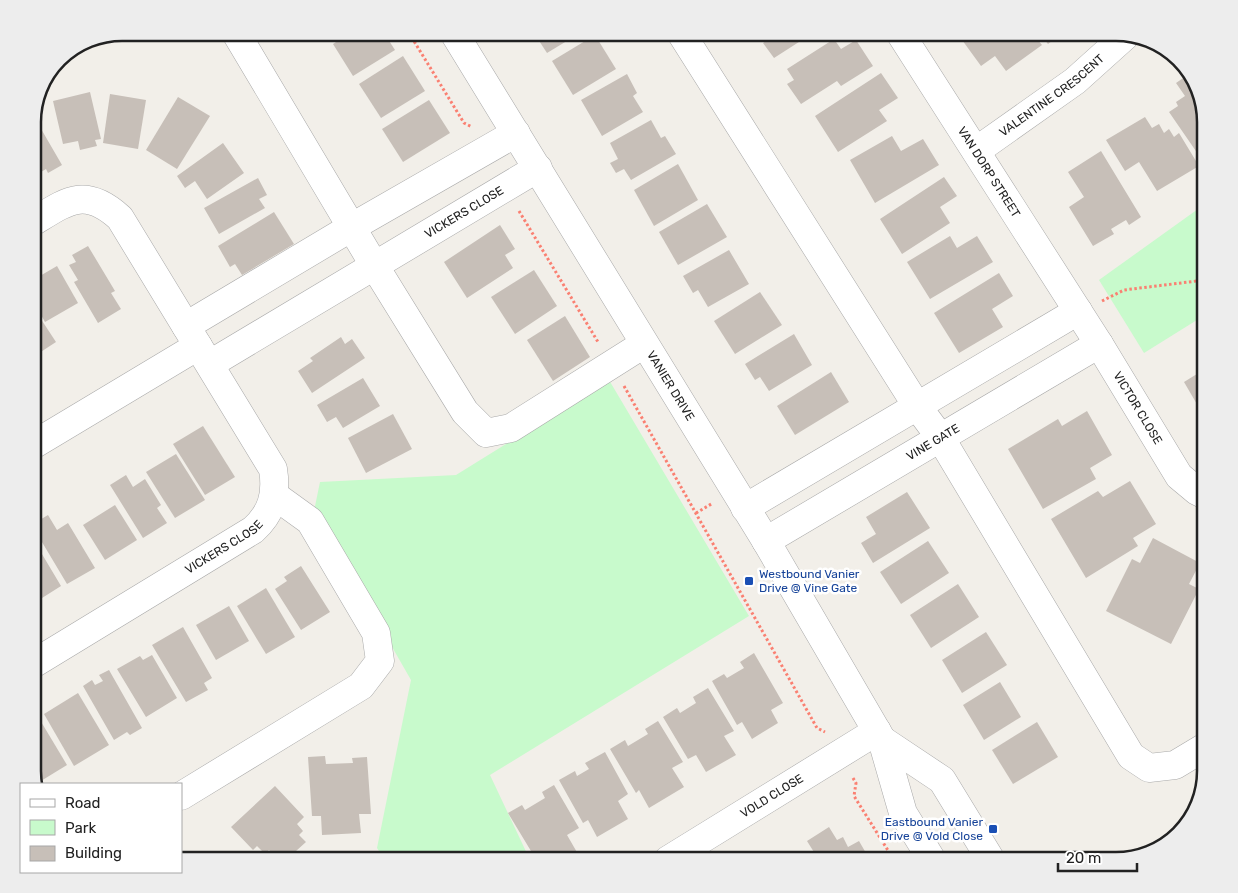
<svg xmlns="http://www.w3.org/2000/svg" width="1238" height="893" viewBox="0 0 1238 893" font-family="Rubik,sans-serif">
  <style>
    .park { fill: #c8facc }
    .building { fill: #c7bfb8 }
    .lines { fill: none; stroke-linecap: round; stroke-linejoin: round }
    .minor-casing { stroke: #a9a9a9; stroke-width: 29 }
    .path { stroke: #fa8072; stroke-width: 3; stroke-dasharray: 2.5 2.5; stroke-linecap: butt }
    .minor { stroke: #fff; stroke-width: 28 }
    .transit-dot { fill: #1a4fb4; stroke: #fff; stroke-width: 2 }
    .labels { text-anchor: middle; stroke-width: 5; stroke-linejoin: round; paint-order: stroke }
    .street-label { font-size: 12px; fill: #222; stroke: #fff }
    .transit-label { font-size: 12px; fill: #164399; stroke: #fff; text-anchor: start }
    .rim { fill: none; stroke: #222; stroke-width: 2.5 }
  </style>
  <rect width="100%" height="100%" fill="#f2efe9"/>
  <g class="park">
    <path d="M1205 204V315L1144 353 1099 280Z"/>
    <path d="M609 380 749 616 490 775 530 860H385L377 848 411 680 314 511 320 482 456 475Z"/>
  </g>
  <g class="building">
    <path d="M316 33H331L320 39Z"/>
    <path d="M350 33H384L395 50 353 76 333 44Z"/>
    <path d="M534 33H580L547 53Z"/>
    <path d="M764 33H813L774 58 763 43 769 39Z"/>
    <path d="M957 33H1032L1042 45 1006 71 995 56 981 66Z"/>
    <path d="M1039 33H1062L1048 44Z"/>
    <path d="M595 35 616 69 573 95 552 61Z"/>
    <path d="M834 39 841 49 856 40 873 66 841 86 837 81 801 104 787 84 794 80 787 69Z"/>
    <path d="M403 56 425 91 381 118 359 84Z"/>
    <path d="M881 73 898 98 879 110 887 121 838 152 815 116Z"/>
    <path d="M627 74 637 93 633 96 643 112 602 136 581 100Z"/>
    <path d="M1189 74 1196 82 1205 122V153L1200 157 1169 112 1178 106 1176 102 1185 96 1176 83Z"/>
    <path d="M90 92 101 139 95 140 97 146 80 150 78 141 63 144 53 101Z"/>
    <path d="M110 94 146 100 138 149 103 143Z"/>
    <path d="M178 97 210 116 177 169 146 150Z"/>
    <path d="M429 100 450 133 403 162 382 129Z"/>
    <path d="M33 115 62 165 48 173 46 169 34 176Z"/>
    <path d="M1145 117 1152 128 1159 124 1164 133 1169 129 1174 137 1179 133 1199 166 1157 191 1139 162 1125 171 1106 140Z"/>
    <path d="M651 120 661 138 665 136 676 154 631 180 624 169 616 173 610 163 618 159 610 143Z"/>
    <path d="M892 136 901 151 923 139 939 165 875 203 850 160Z"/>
    <path d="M223 143 244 173 207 199 195 181 185 188 177 176Z"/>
    <path d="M1101 151 1141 217 1129 225 1126 220 1111 229 1114 234 1093 246 1069 207 1084 197 1068 172Z"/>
    <path d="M678 164 698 200 654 226 634 190Z"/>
    <path d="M944 177 957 196 940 207 950 223 902 254 880 219Z"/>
    <path d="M258 178 267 195 259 199 265 208 219 234 204 208Z"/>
    <path d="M707 204 727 237 678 265 659 232Z"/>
    <path d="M274 212 294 244 242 275 235 264 230 267 218 246Z"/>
    <path d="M500 225 515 249 505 255 513 268 467 298 444 262Z"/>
    <path d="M950 236 957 248 977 236 993 262 930 299 907 262Z"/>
    <path d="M88 246 115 291 111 293 121 309 98 323 74 282 78 280 69 265 76 262 72 255Z"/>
    <path d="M729 250 749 284 708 307 698 290 693 293 683 276Z"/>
    <path d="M57 266 78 303 45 322 33 301V280Z"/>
    <path d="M534 270 557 306 515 334 491 297Z"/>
    <path d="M999 273 1013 296 992 309 1003 327 959 353 934 313Z"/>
    <path d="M760 292 782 325 735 354 714 321Z"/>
    <path d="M33 307 56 342 33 357Z"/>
    <path d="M565 316 590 357 553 381 527 340Z"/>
    <path d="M794 334 812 365 769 391 760 377 755 380 745 364Z"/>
    <path d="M341 337 345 344 352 339 365 358 312 393 298 371 313 361 310 358Z"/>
    <path d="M1205 369V418L1184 382Z"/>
    <path d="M831 372 849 402 795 435 777 406Z"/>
    <path d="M363 378 380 406 343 428 336 417 327 422 317 405Z"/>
    <path d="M1087 411 1112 455 1090 468 1096 479 1043 509 1008 449 1058 419 1062 426Z"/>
    <path d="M393 414 412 449 366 473 348 438Z"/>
    <path d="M203 426 235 477 205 495 173 444Z"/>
    <path d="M176 454 205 500 175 518 146 472Z"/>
    <path d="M126 475 133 487 145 479 161 505 157 508 167 523 143 538 110 485Z"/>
    <path d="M1130 481 1156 524 1133 538 1138 546 1086 578 1051 519 1098 491 1103 497Z"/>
    <path d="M907 492 930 528 873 563 861 543 876 534 866 517Z"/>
    <path d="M115 505 137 540 105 560 83 525Z"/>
    <path d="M48 515 57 530 68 523 95 568 67 584 33 527V524Z"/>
    <path d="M1153 538 1200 563 1189 584 1199 589 1171 644 1106 611 1132 559 1140 563Z"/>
    <path d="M33 539 61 586 42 598 41 596 33 601Z"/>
    <path d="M928 541 949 573 901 604 880 572Z"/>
    <path d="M301 566 330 612 301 630 275 589 287 581 284 577Z"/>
    <path d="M958 584 979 617 931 648 910 615Z"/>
    <path d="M266 588 295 637 266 654 237 606Z"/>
    <path d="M229 606 249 641 216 660 196 625Z"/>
    <path d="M183 627 212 678 204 683 208 690 186 702 152 645Z"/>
    <path d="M986 632 1007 665 962 693 942 660Z"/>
    <path d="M754 653 783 703 771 710 778 723 752 739 742 722 737 725 712 681 724 674 727 678 744 668 740 662Z"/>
    <path d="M152 655 177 698 146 717 117 669 140 656 143 660Z"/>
    <path d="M109 670 142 728 130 735 127 732 114 740 83 686 92 680 95 685 103 681 99 675Z"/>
    <path d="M1000 682 1021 717 984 740 963 705Z"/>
    <path d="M708 688 734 731 724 736 736 755 706 772 696 755 688 759 663 717 677 708 680 713 696 703 693 697Z"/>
    <path d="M78 693 109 745 74 766 44 714Z"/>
    <path d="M40 720 67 765 36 784 33 776V724Z"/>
    <path d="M658 721 683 762 672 768 684 787 649 808 639 790 636 793 610 749 625 740 628 746 648 734 645 729Z"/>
    <path d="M1037 722 1058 757 1013 784 992 750Z"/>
    <path d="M605 752 628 794 618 801 628 819 597 837 588 820 583 823 559 780 575 771 577 776 589 769 585 763Z"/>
    <path d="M325 756 326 764 353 763 352 758 367 757 371 814H359L361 833 322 835 321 816H312L308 757Z"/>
    <path d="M554 785 579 828 567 835 578 854 567 860H545L541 852 534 856 508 813 522 805 525 810 545 798 542 792Z"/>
    <path d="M275 786 304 817 297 824 303 831 299 835 306 842 286 860H278L269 850 265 854 257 846 253 850 231 827Z"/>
    <path d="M829 827 837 840 843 837 848 847 859 841 870 860H811L817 857 807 841Z"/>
    <path d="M782 855 785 860H772Z"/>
  </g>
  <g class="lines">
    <defs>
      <g id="minor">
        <path d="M236 33 374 265 465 412 486 433 511 428 644 344"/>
        <path id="s1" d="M454 33 766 541 882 740 903 813 932 860"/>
        <path d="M681 33 917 406 940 437 1131 756 1149 768 1175 765 1205 747"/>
        <path id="s2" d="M900 33 1099 344 1179 476 1197 491 1205 495"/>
        <path id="s3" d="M976 151 1075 81 1125 36"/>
        <path d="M186 326 352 227 516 133"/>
        <path id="s4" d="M210 364 538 168"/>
        <path d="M33 445 198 346"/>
        <path d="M745 508 1078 311"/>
        <path id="s5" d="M766 541 1099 344"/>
        <path id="s6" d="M33 664 253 530C272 513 277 494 273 469L120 218C85 186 67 201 33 222"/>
        <path d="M882 740 942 780 991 860"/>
        <path d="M181 796 361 686 380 661 376 633 310 521 274 495"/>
        <path id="s7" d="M668 860 877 731"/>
      </g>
    </defs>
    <use href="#minor" class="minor-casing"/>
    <g class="path">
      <path d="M409 33 464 123 472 127"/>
      <path d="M519 211 598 342"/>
      <path d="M1102 301 1124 290 1205 280"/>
      <path d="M624 386 817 728 825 732"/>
      <path d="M696 513 713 503"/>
      <path d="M853 778 856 783 854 796 894 860"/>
    </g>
    <use href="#minor" class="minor"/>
  </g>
  <g class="transit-dot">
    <rect x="744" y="576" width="10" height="10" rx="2.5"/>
    <rect x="988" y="824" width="10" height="10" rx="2.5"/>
  </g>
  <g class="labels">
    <g class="street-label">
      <text dy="4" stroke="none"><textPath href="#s3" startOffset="94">VALENTINE CRESCENT</textPath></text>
      <text dy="4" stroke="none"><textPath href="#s2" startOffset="165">VAN DORP STREET</textPath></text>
      <text dy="4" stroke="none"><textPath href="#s4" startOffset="296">VICKERS CLOSE</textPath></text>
      <text dy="4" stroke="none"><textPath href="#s1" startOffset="414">VANIER DRIVE</textPath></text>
      <text dy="4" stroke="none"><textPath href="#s2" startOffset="444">VICTOR CLOSE</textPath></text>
      <text dy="4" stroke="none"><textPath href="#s5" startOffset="194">VINE GATE</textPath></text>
      <text dy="4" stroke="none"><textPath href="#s6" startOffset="224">VICKERS CLOSE</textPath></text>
      <text dy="4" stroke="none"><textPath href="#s7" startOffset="122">VOLD CLOSE</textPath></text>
    </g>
    <g class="transit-label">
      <text x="759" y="578">Westbound Vanier<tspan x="759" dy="14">Drive @ Vine Gate</tspan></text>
      <text x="983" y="826" text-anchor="end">Eastbound Vanier<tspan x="983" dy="14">Drive @ Vold Close</tspan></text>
    </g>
  </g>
  <path d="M0 0H1238V893H0ZM122 41H1116A81 81 0 0 1 1197 122V771A81 81 0 0 1 1116 852H122A81 81 0 0 1 41 771V122A81 81 0 0 1 122 41Z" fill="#ededed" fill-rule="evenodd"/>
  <path class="rim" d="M122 41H1116A81 81 0 0 1 1197 122V771A81 81 0 0 1 1116 852H122A81 81 0 0 1 41 771V122A81 81 0 0 1 122 41Z"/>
  <rect x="20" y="783" width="162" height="90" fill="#ffffff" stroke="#a7a7a7"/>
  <rect x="30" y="799" width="25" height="8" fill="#ffffff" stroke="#a7a7a7"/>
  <text x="65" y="808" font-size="15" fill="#222222">Road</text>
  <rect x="30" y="820" width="25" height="15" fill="#c8facc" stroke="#a7a7a7"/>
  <text x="65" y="833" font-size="15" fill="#222222">Park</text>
  <rect x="30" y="846" width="25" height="15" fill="#c7bfb8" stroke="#a7a7a7"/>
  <text x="65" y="858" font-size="15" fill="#222222">Building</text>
  <path d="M1058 863v8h79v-8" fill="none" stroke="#222222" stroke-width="2.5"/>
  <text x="1066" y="863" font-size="15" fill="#222222" stroke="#ffffff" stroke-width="4" paint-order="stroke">20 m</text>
</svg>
